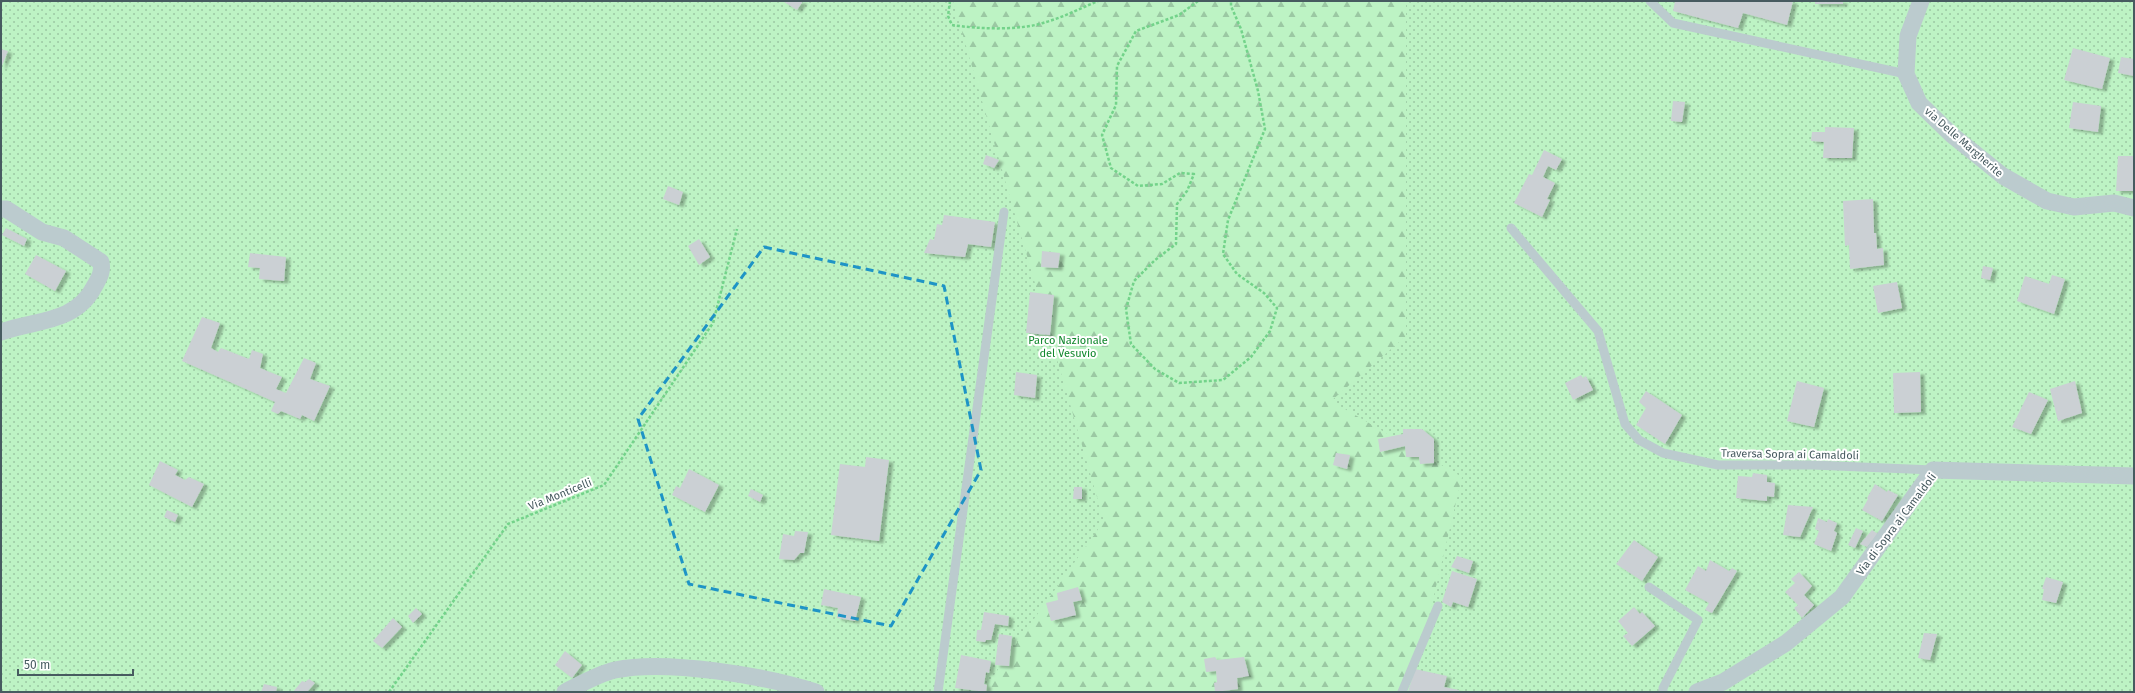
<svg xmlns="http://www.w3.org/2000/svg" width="2135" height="693" viewBox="0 0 2135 693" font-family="'Fira Sans',sans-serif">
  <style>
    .grass { fill: url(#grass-dots) }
    .forest { fill: url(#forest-firs) }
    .building { fill: #cbd0d4; filter: url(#shadow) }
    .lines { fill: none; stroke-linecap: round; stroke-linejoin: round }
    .path { stroke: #73d38a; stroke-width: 2.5; stroke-dasharray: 3 2; stroke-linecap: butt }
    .lane { stroke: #bbcbce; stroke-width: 9 }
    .street { stroke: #bbcbce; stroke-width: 17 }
    .marked { fill: none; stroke: #1e94c6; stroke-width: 3; stroke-dasharray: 8 5; stroke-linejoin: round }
    .labels { text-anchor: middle; stroke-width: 4; stroke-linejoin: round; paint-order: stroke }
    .street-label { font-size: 11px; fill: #475b60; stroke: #fff }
    .park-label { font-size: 11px; fill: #11882d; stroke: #fff }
  </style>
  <defs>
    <pattern id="grass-dots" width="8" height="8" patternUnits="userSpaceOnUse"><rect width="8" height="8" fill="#bdf3c4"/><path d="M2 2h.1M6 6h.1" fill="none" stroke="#9bc8a3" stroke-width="1.8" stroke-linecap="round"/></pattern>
    <pattern id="forest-firs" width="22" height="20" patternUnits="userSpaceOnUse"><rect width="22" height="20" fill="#bdf3c4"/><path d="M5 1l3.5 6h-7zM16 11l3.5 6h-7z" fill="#9bc8a3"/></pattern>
    <filter id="shadow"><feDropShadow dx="4.5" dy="2.5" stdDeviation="1" flood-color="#0004"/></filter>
  </defs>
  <rect width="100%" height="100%" fill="#f3f1f1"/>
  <rect class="grass" x="1" y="1" width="2133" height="691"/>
  <path class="forest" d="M953 1H1406V336L1331 401 1462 477 1417 667 1408 692H982L1104 521Z"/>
  <g class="building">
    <path d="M785 1H803L797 10 784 2Z"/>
    <path d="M1675 1H1793L1787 25 1743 13 1738 28 1673 11Z"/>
    <rect x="1815" y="1" width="28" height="3"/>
    <path d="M2073 48 2110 58 2102 89 2064 80Z"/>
    <path d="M1 49 8 51 1 68Z"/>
    <path d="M2121 57 2134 59V76L2118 73Z"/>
    <path d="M1673 101 1685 102 1682 122 1671 121Z"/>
    <path d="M2073 102 2101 106 2098 132 2069 128Z"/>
    <path d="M1825 127 1854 128 1852 158H1823L1824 142 1811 141 1812 132H1825Z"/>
    <path d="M1544 150 1562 159 1556 170 1548 166 1543 177 1555 183 1547 199 1550 200 1542 217 1514 203 1529 174 1532 175Z"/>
    <path d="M986 155 999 160 994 168 983 164Z"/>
    <path d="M2118 156H2134V191H2116Z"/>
    <path d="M668 186 683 192 679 205 663 199Z"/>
    <path d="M1873 199 1874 233H1876L1877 249 1883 248 1884 265 1850 269 1849 245 1845 246 1843 201Z"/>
    <path d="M944 215 995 222 991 247 968 244 965 257 924 253 930 239 934 240 937 224 942 225Z"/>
    <path d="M6 228 27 239 24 246 2 235Z"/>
    <path d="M699 239 710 257 699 265 688 246Z"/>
    <path d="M1042 251 1060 253 1058 268 1041 267Z"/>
    <path d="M250 253 286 257 284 281 259 279 260 268 248 267Z"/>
    <path d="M36 255 66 271 55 291 25 274Z"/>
    <path d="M1983 266 1993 268 1990 280 1981 278Z"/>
    <path d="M2052 275 2065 279 2054 314 2017 301 2025 276 2049 284Z"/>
    <path d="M1897 282 1902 308 1878 313 1873 286Z"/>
    <path d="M1030 292 1054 295 1050 335 1026 333Z"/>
    <path d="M202 317 220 323 211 348 218 352 221 348 249 359 252 350 263 354 260 368 282 377 276 389 286 393 304 358 316 363 310 379 330 386 314 421 302 415 300 419 281 411 278 414 271 411 275 402 182 361Z"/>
    <path d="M1016 372 1037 375 1035 398 1014 395Z"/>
    <path d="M1920 372 1921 412 1894 413 1893 373Z"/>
    <path d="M1581 375 1583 378 1586 376 1593 390 1573 400 1565 383Z"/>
    <path d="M1797 381 1824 388 1814 427 1787 421Z"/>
    <path d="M2075 381 2082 413 2058 421 2050 389Z"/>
    <path d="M1646 391 1682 415 1665 444 1636 425 1646 408 1639 402Z"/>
    <path d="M2029 392 2048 400 2031 434 2012 427Z"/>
    <path d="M1403 429H1422L1434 439V463L1420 464 1419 457H1406L1405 446 1380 452 1378 439 1403 434Z"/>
    <path d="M1336 453 1350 455 1347 469 1333 465Z"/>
    <path d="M866 457 889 460 879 541 831 535 840 464 865 467Z"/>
    <path d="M160 461 178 470 175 475 185 480 189 477 204 484 192 507 149 485Z"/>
    <path d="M689 469 719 485 705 512 672 495 676 486 680 488Z"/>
    <path d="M1753 473 1767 475V482L1775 483 1774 497 1767 496V501L1736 498 1738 476 1752 477Z"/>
    <path d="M1875 484 1887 492 1888 490 1898 495 1882 521 1862 510 1868 499 1867 498Z"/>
    <path d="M1074 487H1082V499H1073Z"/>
    <path d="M751 489 763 495 760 502 748 496Z"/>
    <path d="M1788 505 1813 507 1800 537 1783 535Z"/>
    <path d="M167 510 178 515 175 522 164 517Z"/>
    <path d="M1818 518 1827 522 1828 519 1837 523 1834 531 1837 533 1831 551 1814 544 1819 531 1815 529Z"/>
    <path d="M1856 528 1863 531 1855 548 1848 545Z"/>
    <path d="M1872 530 1878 534 1867 547 1860 544Z"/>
    <path d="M795 531 808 532 804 553H800L794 560 779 559 783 534 794 536Z"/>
    <path d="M1634 540 1658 557 1642 581 1616 564Z"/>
    <path d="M1457 556 1473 561 1469 573 1451 567Z"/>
    <path d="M1710 560 1729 571 1732 568 1737 571 1712 613 1705 610 1709 603 1685 590 1698 566 1706 571Z"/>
    <path d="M1452 571 1477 579 1468 607 1453 602 1451 607 1442 602Z"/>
    <path d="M1799 572 1812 586 1804 595 1814 605 1802 618 1794 608 1798 605 1785 592 1795 583 1791 579Z"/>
    <path d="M2046 577 2063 582 2056 603 2042 600 2044 589H2042Z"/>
    <path d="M1078 587 1082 600 1073 602 1076 615 1051 621 1046 603 1058 600 1057 593Z"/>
    <path d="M824 589 861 597 855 621 837 618 838 608 821 605Z"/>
    <path d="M1634 607 1640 614 1642 612 1655 626 1632 646 1623 636 1628 633 1618 621Z"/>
    <path d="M416 608 422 614 413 623 408 616Z"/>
    <path d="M984 612 1009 616 1008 626 995 624 991 640H986L985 642 976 641 977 630H981Z"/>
    <path d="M393 618 402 627 382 648 373 641Z"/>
    <path d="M1924 633 1937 634 1930 660 1918 658Z"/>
    <path d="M999 634 1012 636 1009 666 995 665Z"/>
    <path d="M565 651 582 665 572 678 555 665Z"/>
    <path d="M961 655 991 661 989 673 986 672 984 684 987 685 986 692 955 688Z"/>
    <path d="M1215 657 1217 660 1244 657 1249 676 1237 678 1238 689 1215 692 1214 683 1217 682 1216 671 1206 672 1204 659Z"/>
    <path d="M1415 669 1447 676 1444 687 1459 690V692H1408Z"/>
    <path d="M309 679 315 683 307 692H293L302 681 305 682Z"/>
    <path d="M264 684 277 687 276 692H261Z"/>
  </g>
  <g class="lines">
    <g class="path">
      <path d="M950 1 948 16 952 25C978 29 1021 31 1046 22 1064 17 1081 8 1098 1"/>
      <path d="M1198 1 1179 15 1136 31 1117 66 1116 105 1102 135 1111 168 1138 186 1162 184 1180 173 1194 174 1187 191 1177 204 1176 244 1155 260 1134 281 1126 309 1131 344 1155 369 1179 383 1223 380 1251 357 1270 331 1277 308 1264 293 1237 274 1223 254 1228 220 1265 129 1258 91 1241 29 1231 6V1"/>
      <path d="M389 692 508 524 604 485 713 323 737 229"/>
    </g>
    <g class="lane">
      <path d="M1650 1 1673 23 1906 74"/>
      <path d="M1511 228 1598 331 1625 424 1639 440 1663 453 1718 465H1813L1933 470"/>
      <path d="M1649 587 1698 620 1663 688V692"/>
      <path d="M938 692 1004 212"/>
      <path d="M1402 692 1438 606"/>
    </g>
    <g class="street">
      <path d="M1921 1 1908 36 1906 74 1919 103 1952 135 2003 176 2047 201 2074 207 2114 203 2134 208"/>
      <path d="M1 209H6L42 232 64 238 101 262C103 273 99 278 94 287 76 323 34 320 1 332"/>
      <path d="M565 692C581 684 598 674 615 670 667 659 765 676 816 692"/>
      <path d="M1697 692 1723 682 1786 643 1842 597 1933 470 2134 476"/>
    </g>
  </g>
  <path class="marked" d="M764 247 944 286 981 470 891 626 689 584 638 419Z"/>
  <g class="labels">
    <g class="street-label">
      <text transform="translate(1964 142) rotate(41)" y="4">via Delle Margherite</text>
      <text transform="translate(1790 454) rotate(1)" y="4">Traversa Sopra ai Camaldoli</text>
      <text transform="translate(560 494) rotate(-22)" y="4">Via Monticelli</text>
      <text transform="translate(1896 524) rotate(-53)" y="4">Via di Sopra ai Camaldoli</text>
    </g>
    <g class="park-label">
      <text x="1068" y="344">Parco Nazionale<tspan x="1068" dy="13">del Vesuvio</tspan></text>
    </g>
  </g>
  <rect width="2135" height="693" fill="none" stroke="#475b60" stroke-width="4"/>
  <path d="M18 669v6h115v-6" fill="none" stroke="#475b60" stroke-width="2"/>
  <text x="24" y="669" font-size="12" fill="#475b60" stroke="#ffffff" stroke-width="3" paint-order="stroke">50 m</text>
</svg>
